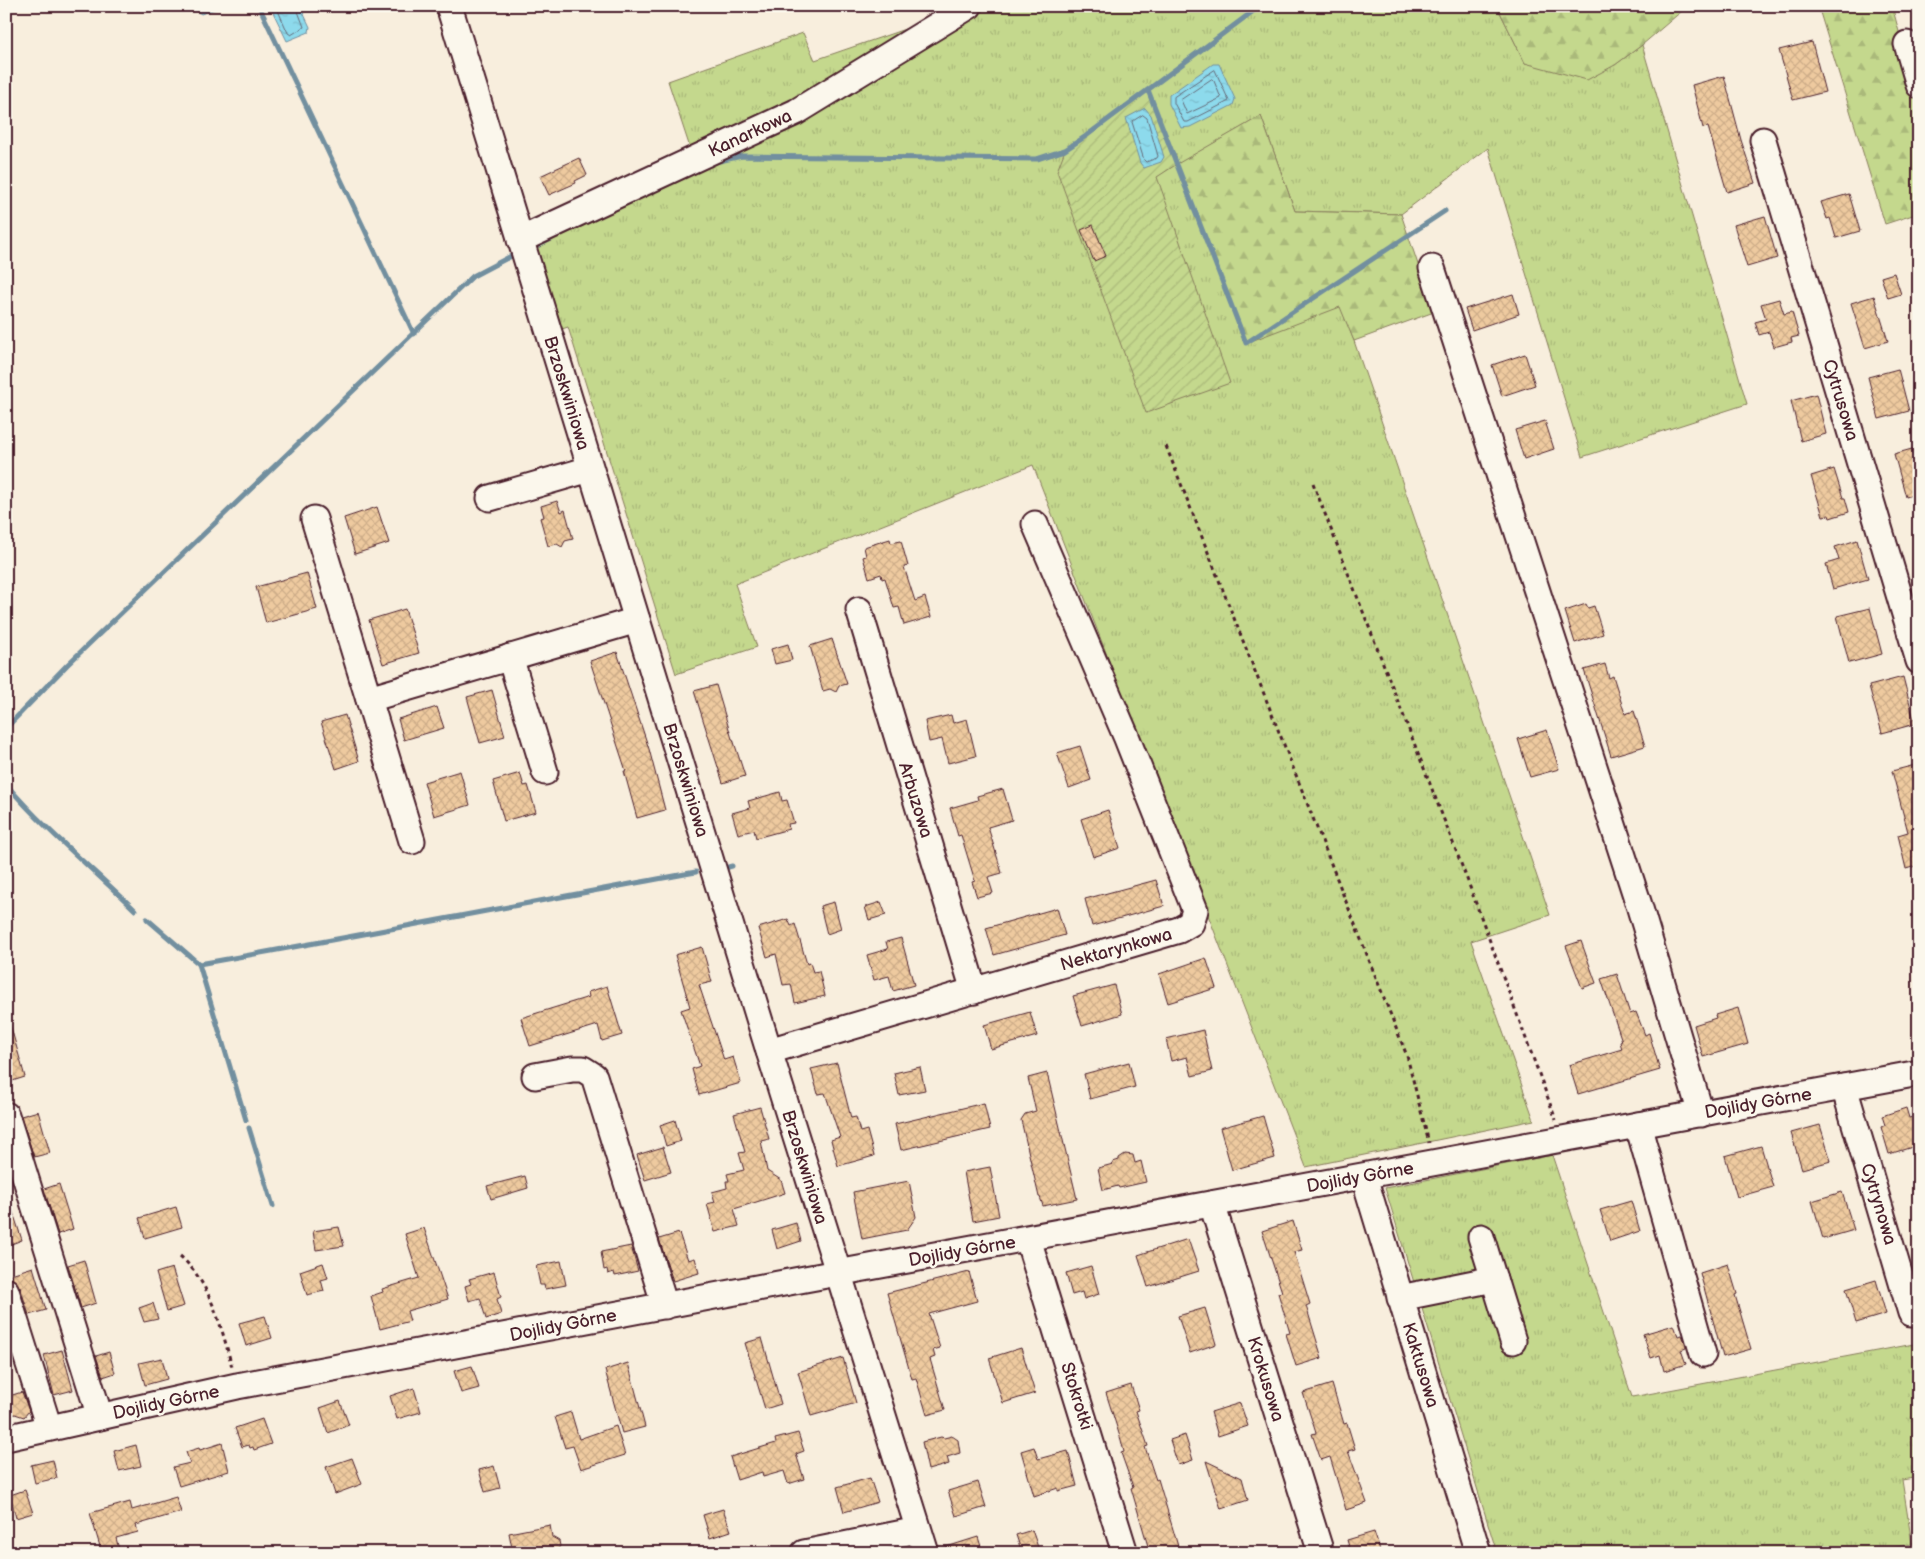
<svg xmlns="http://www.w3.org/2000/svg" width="1925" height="1559" viewBox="0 0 1925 1559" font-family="'Balsamiq Sans',sans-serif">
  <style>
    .grass { fill: url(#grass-tufts); stroke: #877c5c; fill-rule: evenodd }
    .forest { fill: url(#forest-firs); stroke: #877c5c }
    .garden { fill: url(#garden-furrows); stroke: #877c5c }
    .water { fill: url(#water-ripples); stroke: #728f9f }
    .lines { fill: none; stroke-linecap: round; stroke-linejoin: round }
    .shore { stroke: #656a78; stroke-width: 1 }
    .stream { stroke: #728f9f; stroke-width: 5 }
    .building { fill: url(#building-cross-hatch); stroke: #4a1f2b }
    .minor-casing { stroke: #4a1f2b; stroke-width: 29 }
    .path { stroke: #4a1f2b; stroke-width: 3; stroke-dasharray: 4 4; stroke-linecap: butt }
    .minor { stroke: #fbf7ec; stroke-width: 25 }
    .labels { text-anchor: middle; stroke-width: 5; stroke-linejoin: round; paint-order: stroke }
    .street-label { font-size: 18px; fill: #4a1f2b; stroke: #fbf7ec }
  </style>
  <defs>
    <pattern id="grass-tufts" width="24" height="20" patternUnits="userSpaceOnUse" patternTransform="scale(1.25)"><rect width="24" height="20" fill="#c4d88d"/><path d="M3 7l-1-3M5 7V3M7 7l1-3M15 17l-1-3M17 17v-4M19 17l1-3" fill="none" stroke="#aab97a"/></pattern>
    <pattern id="forest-firs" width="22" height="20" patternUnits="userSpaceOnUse" patternTransform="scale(1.25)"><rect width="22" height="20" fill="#c4d88d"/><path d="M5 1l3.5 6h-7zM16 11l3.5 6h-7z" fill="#aab97a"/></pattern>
    <pattern id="garden-furrows" width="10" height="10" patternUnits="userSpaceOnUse" patternTransform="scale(1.25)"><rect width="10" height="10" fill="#c4d88d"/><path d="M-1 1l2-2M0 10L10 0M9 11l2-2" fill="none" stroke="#aab97a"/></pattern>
    <pattern id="water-ripples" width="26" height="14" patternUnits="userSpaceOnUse" patternTransform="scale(1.25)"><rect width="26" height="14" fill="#8ddaec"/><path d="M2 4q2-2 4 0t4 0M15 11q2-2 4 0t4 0" fill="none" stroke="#7bbbcb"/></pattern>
    <pattern id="building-cross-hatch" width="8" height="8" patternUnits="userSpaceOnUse" patternTransform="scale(1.25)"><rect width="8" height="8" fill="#eeca9f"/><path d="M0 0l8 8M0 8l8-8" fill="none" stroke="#cead89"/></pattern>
  </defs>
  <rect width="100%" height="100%" fill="#f8eedd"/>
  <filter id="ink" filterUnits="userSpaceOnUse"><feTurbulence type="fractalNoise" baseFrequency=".02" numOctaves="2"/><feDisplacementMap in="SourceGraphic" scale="10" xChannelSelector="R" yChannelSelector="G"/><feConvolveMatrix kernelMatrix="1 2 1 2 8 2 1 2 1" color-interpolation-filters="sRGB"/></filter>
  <g filter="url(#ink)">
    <g class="grass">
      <path d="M946 6H1497L1525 63 1615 65 1642 45 1747 404 1582 457 1488 148 1401 214 1295 211 1261 116 1177 165 1341 307 1354 341 1550 915 1471 941 1534 1120 1306 1167 1033 465 735 584 757 647 676 674 568 327 562 329 535 247 697 169 668 81 803 33 815 60 908 28ZM1086 136 1176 164 1156 177 1065 150Z"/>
      <path d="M1552 1155 1632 1397 1919 1343V1477L1902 1480 1912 1544 1866 1553H1497L1385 1188Z"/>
    </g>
    <g class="forest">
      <path d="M1497 6H1686L1683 10 1642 45 1615 65 1587 80 1525 63Z"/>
      <path d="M1818 6H1892L1919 105V213L1885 224Z"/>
      <path d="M1261 116 1295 211 1401 214 1434 312 1354 341 1340 307 1246 343 1177 164Z"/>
    </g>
    <path class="garden" d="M1148 90 1177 164 1157 177 1230 383 1146 413 1057 171 1065 150Z"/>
    <g class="water">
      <path d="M194 6H223L201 14 198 12Z"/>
      <path d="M270 6H300L310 27 309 32 287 41Z"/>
      <path d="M1213 64H1219L1235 99 1233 105 1190 127 1181 128 1169 104V95Z"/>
      <path d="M1145 108 1151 115 1164 157 1161 162 1144 168 1140 163 1126 118Z"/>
    </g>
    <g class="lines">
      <g class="shore">
        <path d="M276 6 288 33 291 35 304 27 296 6"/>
        <path d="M1215 70 1229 101 1188 122H1184L1174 103V97Z"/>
        <path d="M1212 79 1214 81 1221 98 1187 114 1181 100Z"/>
        <path d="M1143 115 1147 118 1158 156 1157 158 1146 162 1144 160 1132 122Z"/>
      </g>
      <g class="stream">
        <path d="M259 6 414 334"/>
        <path d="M1148 90 1246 343 1445 211"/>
        <path d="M715 162 742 156 1037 159 1065 150 1086 136 1260 6"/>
        <path d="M535 247 551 239"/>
        <path d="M6 728 67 665 473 276 517 253"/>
        <path d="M6 784C45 830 92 868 135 910"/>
        <path d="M725 868 732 866"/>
        <path d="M147 919 199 964C365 935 530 902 696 872"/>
        <path d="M199 964 246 1120"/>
        <path d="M249 1128 273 1206"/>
      </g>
    </g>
    <g class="building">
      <path d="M1812 42 1825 92 1793 100 1779 50Z"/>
      <path d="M1724 76 1741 140 1755 183 1727 192 1708 127 1703 128 1692 85Z"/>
      <path d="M579 158 587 175 575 181 576 183 549 195 540 176Z"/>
      <path d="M1849 194 1860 231 1836 238 1830 218 1827 219 1821 202Z"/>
      <path d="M1765 216 1777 258 1747 267 1734 225Z"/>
      <path d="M1093 225 1106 256 1094 261 1081 230Z"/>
      <path d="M1894 273 1901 294 1888 298 1881 277Z"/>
      <path d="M1513 294 1519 314 1472 330 1465 309Z"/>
      <path d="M1874 296 1888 341 1865 348 1851 303Z"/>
      <path d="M1779 299 1784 314 1792 312 1799 336 1791 338 1792 342 1774 347 1769 332 1759 335 1755 322 1766 319 1761 304Z"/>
      <path d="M1525 354 1535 385 1502 396 1492 365Z"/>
      <path d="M1898 369 1909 411 1879 419 1868 377Z"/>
      <path d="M1816 394 1826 434 1801 441 1791 401Z"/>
      <path d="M1545 421 1554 449 1524 459 1515 430Z"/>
      <path d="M1919 447V493L1906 497 1894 454Z"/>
      <path d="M1834 469 1843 498H1845L1849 512 1830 518 1829 515 1823 516 1811 476Z"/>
      <path d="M557 501 561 512 565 510 573 539 565 541 562 547 557 544 548 546 540 518 544 517 541 506Z"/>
      <path d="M377 507 389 543 355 554 344 518Z"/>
      <path d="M890 539 891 543 901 541 908 566 904 567 915 601 925 597 931 617 904 625 899 607 894 608 885 578 882 579 881 574 869 578 863 557 866 556 864 547Z"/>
      <path d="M1857 540 1868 579 1833 589 1826 564 1839 560 1835 547Z"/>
      <path d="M307 573 317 609 266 623 256 587Z"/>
      <path d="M1586 604 1588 608 1594 606 1603 634 1575 643 1565 611Z"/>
      <path d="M1870 608 1882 654 1849 663 1837 616Z"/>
      <path d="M405 609 419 653 383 664 369 620Z"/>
      <path d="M832 639 847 684 839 686 836 692 830 689 823 691 810 646Z"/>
      <path d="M788 644 792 660 775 664 771 649Z"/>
      <path d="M617 652 649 749 665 810 637 818 624 771H626L590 661Z"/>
      <path d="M1605 664 1609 678 1613 676 1625 714 1634 711 1645 746 1611 756 1584 670Z"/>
      <path d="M1903 677 1915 724 1882 733 1869 686Z"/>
      <path d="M716 685 732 739H733L745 776 723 783 694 691Z"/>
      <path d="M492 690 505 736 480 743 467 697Z"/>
      <path d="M437 707 444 728 404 740 398 719Z"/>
      <path d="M345 715 359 761 336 769 321 722Z"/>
      <path d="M951 715 953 723 967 719 976 756 948 763 942 739 929 742 925 721Z"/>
      <path d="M1547 730 1559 769 1530 777 1518 739Z"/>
      <path d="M1080 746 1091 780 1069 788 1057 753Z"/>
      <path d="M1919 764V865L1906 869 1898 835 1908 832 1892 771Z"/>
      <path d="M460 771 470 805 434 816 424 782Z"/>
      <path d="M520 773 524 786 528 785 536 812 504 821 493 781Z"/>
      <path d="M1003 789 1012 820 988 827 1002 873 988 877 993 893 977 897 972 882 975 881 961 835 958 836 950 808 978 800 977 796Z"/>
      <path d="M780 792 782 801 787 800 794 823 788 824 789 829 756 838 754 830 738 834 732 813 750 808 748 801Z"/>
      <path d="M1108 810 1120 848 1093 857 1081 819Z"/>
      <path d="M1156 880 1164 906 1092 926 1085 899Z"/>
      <path d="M834 902 841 929 827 934 820 906Z"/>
      <path d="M881 902 886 915 869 920 865 907Z"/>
      <path d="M1057 908 1065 935 994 955 986 928Z"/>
      <path d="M788 919 791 926 795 924 807 964 810 963 813 972 819 971 825 996 795 1003 791 984 783 985 776 954 767 957 758 928Z"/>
      <path d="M901 938 914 985 893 991 889 976 874 980 867 955 888 949 886 942Z"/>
      <path d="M1581 941 1596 983 1582 988 1566 946Z"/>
      <path d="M702 947 712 982 699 985 724 1060 733 1057 741 1083 699 1095 692 1069 700 1066 681 1010 690 1007 675 955Z"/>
      <path d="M1206 958 1216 988 1168 1003 1159 974Z"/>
      <path d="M1617 974 1630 1014 1636 1012 1645 1035 1649 1033 1660 1070 1578 1094 1569 1065 1622 1049 1620 1042 1622 1041 1601 979Z"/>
      <path d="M1114 985 1122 1014 1082 1026 1073 996Z"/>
      <path d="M607 986 622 1035 602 1041 598 1025 530 1046 521 1018 589 997 588 992Z"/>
      <path d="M1738 1008 1748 1044 1703 1057 1694 1025 1716 1018 1715 1015Z"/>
      <path d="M1030 1012 1037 1036 991 1049 984 1025Z"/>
      <path d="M6 1024H10L25 1077 6 1083Z"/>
      <path d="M1203 1030 1212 1071 1192 1076 1187 1057 1171 1061 1166 1039Z"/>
      <path d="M1129 1062 1135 1087 1090 1099 1084 1074Z"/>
      <path d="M837 1063 851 1118 856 1117 860 1132 867 1130 874 1156 838 1166 831 1140 840 1137 825 1093 818 1094 811 1069Z"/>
      <path d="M920 1067 925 1090 899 1095 894 1073Z"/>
      <path d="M1047 1073 1077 1199 1043 1206 1040 1197H1039L1021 1120 1025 1114 1036 1111 1028 1078Z"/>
      <path d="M984 1103 990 1129 901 1150 895 1124Z"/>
      <path d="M760 1107 769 1139 761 1141 767 1171 781 1180 785 1193 734 1209 739 1226 715 1232 707 1204 715 1202 712 1192 727 1188 726 1181H729L727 1174 744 1170 739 1153 745 1152 734 1114Z"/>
      <path d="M1906 1108 1909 1118 1913 1117 1919 1137V1145L1889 1154 1881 1127 1885 1125 1882 1116Z"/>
      <path d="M38 1111 50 1153 34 1157 21 1116Z"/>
      <path d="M1263 1116 1275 1158 1232 1170 1220 1128Z"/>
      <path d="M675 1120 681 1141 666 1146 660 1125Z"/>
      <path d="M1820 1125 1831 1161 1802 1169 1791 1133Z"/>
      <path d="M1761 1146 1773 1187 1737 1197 1725 1156Z"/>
      <path d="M663 1147 671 1172 645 1180 637 1155Z"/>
      <path d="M1125 1154 1133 1155 1135 1163 1141 1161 1146 1182 1119 1188 1118 1186 1103 1190 1098 1168 1113 1164V1162L1119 1160V1158Z"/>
      <path d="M990 1167 999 1216 973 1221 964 1172Z"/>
      <path d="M525 1176 528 1188 491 1199 487 1186Z"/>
      <path d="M909 1181 916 1217 907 1230 862 1239 853 1192Z"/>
      <path d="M59 1184 73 1229 58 1234 44 1189Z"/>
      <path d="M1842 1192 1854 1230 1823 1239 1812 1201Z"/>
      <path d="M9 1200 22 1240 6 1246V1201Z"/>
      <path d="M1631 1201 1640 1231 1610 1241 1600 1210Z"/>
      <path d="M176 1207 182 1227 145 1238 139 1218Z"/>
      <path d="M1293 1221 1302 1250 1294 1252 1310 1304 1306 1306 1322 1358 1296 1366 1286 1334 1290 1333 1278 1293 1282 1292 1262 1231Z"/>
      <path d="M796 1223 801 1241 777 1249 772 1230Z"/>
      <path d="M339 1227 344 1246 316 1250 313 1231Z"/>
      <path d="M424 1228 448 1299 407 1311 410 1321 380 1329 371 1296 383 1292 382 1289 419 1278 405 1234Z"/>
      <path d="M679 1233 688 1260 695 1258 699 1273 673 1281 659 1239Z"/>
      <path d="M1188 1239 1199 1271 1148 1287 1138 1255Z"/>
      <path d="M631 1246 638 1271 615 1276 614 1272 608 1274 607 1269 604 1270 601 1252Z"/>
      <path d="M84 1260 96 1303 81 1308 68 1265Z"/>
      <path d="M561 1261 566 1285 545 1289 544 1285H540L536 1266Z"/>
      <path d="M323 1263 328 1278 321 1280 324 1291 307 1295 300 1271Z"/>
      <path d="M1728 1264 1737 1294 1735 1295 1751 1349 1723 1357 1700 1273Z"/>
      <path d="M1091 1266 1099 1294 1084 1299 1082 1292 1072 1295 1066 1273Z"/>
      <path d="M33 1267 46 1310 29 1315 20 1287 12 1279 11 1274Z"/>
      <path d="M172 1268 184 1306 167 1311 156 1273Z"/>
      <path d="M494 1272 501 1297 497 1299 501 1314 486 1319 480 1298 469 1301 465 1286 471 1284 469 1279Z"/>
      <path d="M969 1272 977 1301 929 1314 940 1348 933 1350 935 1357 930 1359 945 1410 927 1415 916 1378 912 1379 887 1293Z"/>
      <path d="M1876 1280 1886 1314 1856 1323 1846 1289Z"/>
      <path d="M153 1303 158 1319 144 1322 139 1308Z"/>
      <path d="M1205 1308 1216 1344 1190 1353 1178 1316Z"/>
      <path d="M265 1316 272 1338 246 1346 239 1323Z"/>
      <path d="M1674 1325 1678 1336 1682 1335 1685 1342 1686 1348 1681 1350 1686 1364 1664 1371 1660 1355 1651 1358 1643 1334Z"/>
      <path d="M762 1338 781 1404 765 1409 745 1343Z"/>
      <path d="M1021 1348 1035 1393 1003 1403 989 1358Z"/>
      <path d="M62 1350 73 1390 54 1395 44 1355Z"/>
      <path d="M109 1352 115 1373 103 1377 96 1356Z"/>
      <path d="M162 1358 167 1379 145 1385 139 1363Z"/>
      <path d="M843 1358 856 1403 811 1416 798 1372Z"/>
      <path d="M628 1363 645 1427 622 1433 605 1370Z"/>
      <path d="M472 1366 479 1388 461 1393 454 1371Z"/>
      <path d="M1332 1384 1344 1424 1347 1423 1355 1449 1348 1451 1367 1503 1346 1510 1330 1457 1321 1460 1312 1434 1316 1433 1303 1393Z"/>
      <path d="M1131 1385 1139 1410 1136 1411 1148 1446 1145 1447 1156 1480 1158 1479 1180 1553H1150L1131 1488 1133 1487 1121 1453 1124 1452 1121 1440 1106 1393Z"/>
      <path d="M414 1388 421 1412 397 1419 390 1396Z"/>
      <path d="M22 1392 29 1411 24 1417 15 1414 10 1416 6 1404V1397Z"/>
      <path d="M340 1401 349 1425 328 1433 320 1408Z"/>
      <path d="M1240 1403 1248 1426 1218 1436 1211 1412Z"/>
      <path d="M571 1412 579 1439 616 1426 625 1455 581 1469 573 1446 565 1448 555 1417Z"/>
      <path d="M262 1419 271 1444 254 1450 253 1447 250 1448 249 1445 242 1447 235 1428Z"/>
      <path d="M798 1433 804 1451 796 1454 804 1479 788 1484 784 1471 763 1477 762 1472 737 1480 730 1457 776 1443 775 1439Z"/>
      <path d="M1185 1435 1193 1460 1178 1465 1170 1440Z"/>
      <path d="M952 1436 958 1440 960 1453 947 1457 949 1464 928 1470 922 1442 941 1437 944 1438Z"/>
      <path d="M222 1443 229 1471 179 1486 173 1467 190 1463 186 1452 199 1448 200 1450Z"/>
      <path d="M136 1445 141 1466 119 1471 114 1451Z"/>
      <path d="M1034 1447 1038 1459 1068 1451 1077 1486 1058 1491V1488L1034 1496 1021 1451Z"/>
      <path d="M352 1458 362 1484 335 1494 326 1467Z"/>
      <path d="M53 1460 57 1478 35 1483 31 1465Z"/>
      <path d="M1206 1461 1242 1478 1248 1500 1221 1509Z"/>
      <path d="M494 1466 500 1488 485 1492 479 1470Z"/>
      <path d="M870 1478 878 1502 844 1512 837 1487Z"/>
      <path d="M978 1482 986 1507 956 1516 948 1491Z"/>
      <path d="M25 1490 33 1513 16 1518 10 1495Z"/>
      <path d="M176 1497 181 1512 136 1525 138 1532 116 1538 120 1553H102L90 1513 130 1502 132 1510Z"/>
      <path d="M723 1509 731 1531 710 1538 703 1515Z"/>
      <path d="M550 1525 552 1537 559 1541 560 1546 556 1552 513 1553 509 1533Z"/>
      <path d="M1032 1530 1040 1553H1022L1016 1535Z"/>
      <path d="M1374 1532 1381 1553H1351L1347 1540Z"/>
      <path d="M978 1537 983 1553H940V1549Z"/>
    </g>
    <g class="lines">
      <defs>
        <g id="minor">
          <path d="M449 6 769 1051 926 1553"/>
          <path d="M1907 44 1919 85"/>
          <path d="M1763 140 1919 661"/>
          <path d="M520 240 796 112 969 6"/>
          <path d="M1432 268 1639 905 1701 1114"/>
          <path d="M490 498 590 469"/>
          <path d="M314 519 412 841"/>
          <path d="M859 610 974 991"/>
          <path d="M510 657 545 772"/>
          <path d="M369 699 637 620"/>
          <path d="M769 1051 1179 930 1191 923 1195 910 1126 736 1035 524"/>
          <path d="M535 1076 572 1069H583L594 1076 665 1306"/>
          <path d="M1844 1087 1911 1313 1919 1312"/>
          <path d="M6 1115 100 1417"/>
          <path d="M1638 1125 1703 1354"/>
          <path d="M1364 1177 1478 1553"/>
          <path d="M1212 1204 1321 1553"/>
          <path d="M1481 1237 1513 1341"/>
          <path d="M1028 1239 1125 1553"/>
          <path d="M6 1291 49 1428"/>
          <path d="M1400 1298 1494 1279"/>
          <path d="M6 1438 237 1386 805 1279 1919 1073"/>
          <path d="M804 1553 918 1530"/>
        </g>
      </defs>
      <use href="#minor" class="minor-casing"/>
      <g class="path">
        <path d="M1166 446 1407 1056 1429 1143"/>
        <path d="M1313 483 1467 879 1556 1120"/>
        <path d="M180 1256C211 1283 222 1329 232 1367"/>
      </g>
      <use href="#minor" class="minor"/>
    </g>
  </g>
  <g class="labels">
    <g class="street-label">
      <text transform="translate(750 133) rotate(-25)" y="6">Kanarkowa</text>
      <text transform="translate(567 393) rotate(73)" y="6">Brzoskwiniowa</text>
      <text transform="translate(1841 400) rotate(73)" y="6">Cytrusowa</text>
      <text transform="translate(686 780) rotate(73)" y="6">Brzoskwiniowa</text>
      <text transform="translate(916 800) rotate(73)" y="6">Arbuzowa</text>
      <text transform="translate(1116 949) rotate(-16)" y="6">Nektarynkowa</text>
      <text transform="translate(1758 1103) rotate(-10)" y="6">Dojlidy Górne</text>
      <text transform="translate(805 1167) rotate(73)" y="6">Brzoskwiniowa</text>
      <text transform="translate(1360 1177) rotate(-10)" y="6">Dojlidy Górne</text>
      <text transform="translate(1879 1204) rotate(73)" y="6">Cytrynowa</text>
      <text transform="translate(962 1251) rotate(-10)" y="6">Dojlidy Górne</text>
      <text transform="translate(563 1325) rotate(-11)" y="6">Dojlidy Górne</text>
      <text transform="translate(1421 1365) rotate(73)" y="6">Kaktusowa</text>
      <text transform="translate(1266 1379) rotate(73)" y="6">Krokusowa</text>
      <text transform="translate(1077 1396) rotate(73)" y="6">Stokrotki</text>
      <text transform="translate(166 1402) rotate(-12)" y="6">Dojlidy Górne</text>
    </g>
  </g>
  <rect width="1925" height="1559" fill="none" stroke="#fbf7ec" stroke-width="25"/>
  <rect x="12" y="12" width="1900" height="1534" fill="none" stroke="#4a1f2b" stroke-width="2" filter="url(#ink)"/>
</svg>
